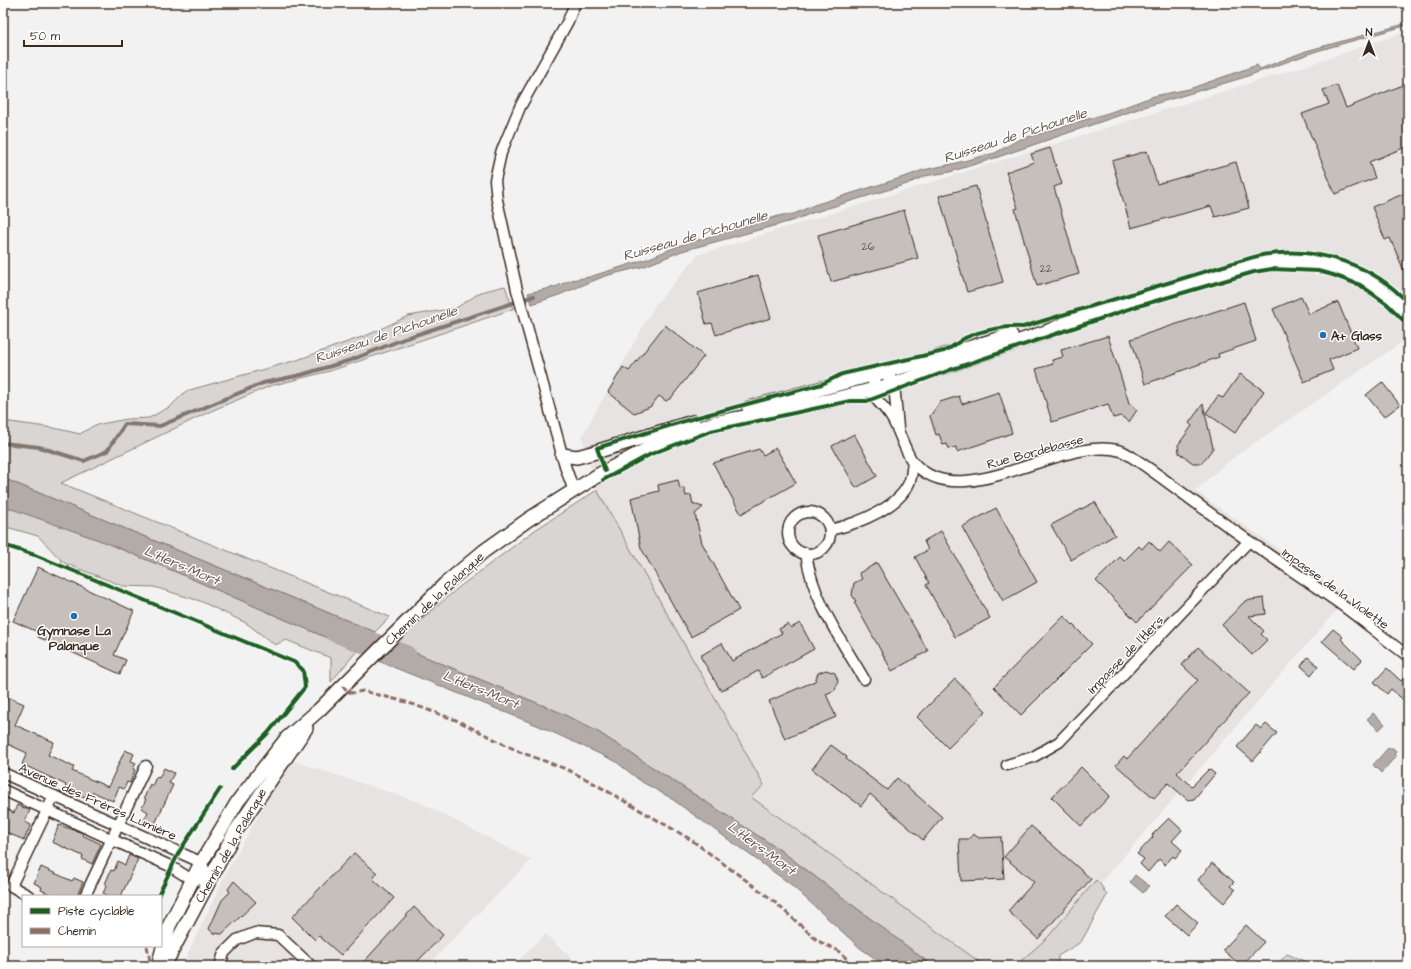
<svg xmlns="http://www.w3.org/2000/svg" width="1411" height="969" viewBox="0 0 1411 969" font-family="'Architects Daughter',sans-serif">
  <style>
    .built { fill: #e6e3e2 }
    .green { fill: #d8d5d2; stroke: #8a8078 }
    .water { fill: #b2aba7; stroke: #827770 }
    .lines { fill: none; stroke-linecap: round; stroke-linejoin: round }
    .stream { stroke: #827770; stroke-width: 4 }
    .river { stroke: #b2aba7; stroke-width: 24 }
    .building { fill: #c6c0bd; stroke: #3b2a1e }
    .minor-casing { stroke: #3b2a1e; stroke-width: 13 }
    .tertiary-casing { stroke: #3b2a1e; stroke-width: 16 }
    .minor { stroke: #fff; stroke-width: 10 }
    .tertiary { stroke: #fff; stroke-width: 13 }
    .quiet { stroke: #8d6e63; stroke-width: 3; stroke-dasharray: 6 3; stroke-linecap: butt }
    .cycleway-casing { stroke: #fff; stroke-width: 6 }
    .cycleway { stroke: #1b5e20; stroke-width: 4 }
    .poi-dot { fill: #1f6fb2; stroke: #fff; stroke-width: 1.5 }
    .labels { text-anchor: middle; stroke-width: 3; stroke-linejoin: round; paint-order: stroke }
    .number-label { font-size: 11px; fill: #5e5046 }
    .poi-label { font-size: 13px; font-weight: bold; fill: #3b2a1e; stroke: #fff; text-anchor: start }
    .street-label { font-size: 13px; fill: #3b2a1e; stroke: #fff }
    .water-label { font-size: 14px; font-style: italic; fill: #65574e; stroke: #fff }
  </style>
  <rect width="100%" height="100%" fill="#f3f2f2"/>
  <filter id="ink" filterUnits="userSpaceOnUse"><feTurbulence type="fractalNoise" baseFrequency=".025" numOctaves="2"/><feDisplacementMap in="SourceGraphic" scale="8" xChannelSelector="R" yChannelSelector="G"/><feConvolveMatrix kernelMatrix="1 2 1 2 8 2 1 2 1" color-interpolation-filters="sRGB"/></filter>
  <g filter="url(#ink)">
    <g class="built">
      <path d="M1408 31V338L1230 460 1195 491 1348 597 1029 966H985L751 797 764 785 598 495 582 436 655 305 698 255 1308 65Z"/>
      <path d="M290 760 419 802 531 860 427 966H182L227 871Z"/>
      <path d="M545 934 580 966H513Z"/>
    </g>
    <g class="green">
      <path d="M505 286 513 309 330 371 270 386 211 411 61 483 390 617 375 632 3 478V421L54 428 80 434 95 425 127 419 149 418 171 406 186 391 297 360 370 334 408 316 456 308 481 292Z"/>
      <path d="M597 490 764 785 751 797 985 966H933L780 850 598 732 559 712 394 644 458 588 535 530Z"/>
      <path d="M3 505 99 540 176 572 357 651 331 682V658L286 640 275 645 246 623 200 601 154 587 123 586 64 563 38 536 3 526Z"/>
      <path d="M1096 880 1100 884 1107 895 1081 942 1058 956V966H1015L1047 938Z"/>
      <path d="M1287 954 1316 966H1276Z"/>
    </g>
    <g class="water">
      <path d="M1408 23V25L1317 51 1242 78 1141 108 995 158 950 172 925 176 907 184 812 213 795 220 682 251 645 266 605 276 559 295 532 304 528 293 555 287 571 280 589 277 647 259 678 246 782 215 794 214 814 205 910 175 923 170 952 164 995 153 1018 140 1111 112 1154 96 1189 89 1257 65 1260 69 1306 51Z"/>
      <path d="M3 478 10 481 375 632 357 651 176 572 99 540 12 509 3 505Z"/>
      <path d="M394 644 559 712 598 732 780 850 933 966H886L860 948 789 883 669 797 642 782 615 761 539 726 378 661Z"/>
      <path d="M1373 713 1385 724 1379 730 1367 719Z"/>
      <path d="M1388 748H1393L1396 751 1394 754 1396 756 1381 773 1373 765Z"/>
      <path d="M1135 875 1149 886 1143 893 1130 882Z"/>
    </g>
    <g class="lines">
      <g class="stream">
        <path d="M3 443 39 447 84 461 107 451 125 424 160 426 263 383 301 375 351 360 406 338 534 296"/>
        <path d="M3 958 10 966"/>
      </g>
      <path class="river" d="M335 630 405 657"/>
    </g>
    <g class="building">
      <path d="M1408 83V146L1369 162 1375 178 1335 194 1302 114 1329 104 1323 90 1337 85 1346 108Z"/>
      <path d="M1050 148 1062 184 1054 187 1079 274 1037 286 1015 209 1018 208 1006 172 1034 162 1031 154Z"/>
      <path d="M1147 151 1157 184 1236 162 1249 208 1215 217 1211 206 1131 228 1112 161Z"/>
      <path d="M976 186 1003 282 967 292 939 196Z"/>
      <path d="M1408 192V280L1390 238 1385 240 1372 207Z"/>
      <path d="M904 210 918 258 831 282 818 235Z"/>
      <path d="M758 275 771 318 716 335 712 323 706 324 698 293Z"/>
      <path d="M1301 297 1309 314 1338 302 1357 348 1329 360 1333 370 1304 382 1273 309Z"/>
      <path d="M1244 302 1256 341 1218 354 1219 357 1145 384 1131 339Z"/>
      <path d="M665 325 704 356 671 398 666 401 659 396 650 407 634 413 608 392 623 367 629 371Z"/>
      <path d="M1108 336 1129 403 1137 410 1129 422 1121 416 1113 418 1108 404 1052 422 1036 369 1053 364 1052 360 1063 357 1061 350Z"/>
      <path d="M1240 374 1264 391 1235 433 1206 413 1218 396 1223 398Z"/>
      <path d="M1382 382 1400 405 1384 417 1366 395Z"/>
      <path d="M999 392 1012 433 957 452 956 447 949 449 947 444 943 445 939 434 936 435 930 416 940 402 959 396 962 404Z"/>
      <path d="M1203 404 1213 448 1202 463H1193L1179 453 1178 445 1192 426 1189 423Z"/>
      <path d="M854 434 877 476 856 488 832 446Z"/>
      <path d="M776 448 796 483 741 514 713 463 759 449 763 455Z"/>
      <path d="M678 480 680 489 684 488 686 496 691 495 693 504 703 507 695 514 702 543 739 610 691 637 641 548 631 498 659 491 658 485Z"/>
      <path d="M1095 502 1115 535 1071 560 1051 525Z"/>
      <path d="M996 508 1037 582 1003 601 962 527Z"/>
      <path d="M941 531 990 618 955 637 926 585 929 583 915 557 928 550 924 541Z"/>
      <path d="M1149 541 1160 552 1169 542 1193 565 1137 622 1096 581 1120 557 1124 561 1139 546 1142 549Z"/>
      <path d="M877 563 928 651 892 671 854 602 856 601 852 595 854 583 862 579 859 573Z"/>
      <path d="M38 567 134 611 114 655 126 660 120 674 38 637 40 633 13 621Z"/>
      <path d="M1264 598 1266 614 1249 616 1264 631 1261 634 1267 640 1252 655 1222 625 1245 601Z"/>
      <path d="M1064 616 1092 644 1021 715 994 687Z"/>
      <path d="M800 623 814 649 762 678 758 671 721 691 700 656 722 643 732 661 782 633 779 629 788 624 791 628Z"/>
      <path d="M1333 629 1343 637 1341 639 1362 660 1354 669 1322 641Z"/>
      <path d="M1198 647 1249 693 1177 773 1192 786 1209 769 1215 774 1194 799 1188 800 1168 783 1154 798 1116 765 1124 756 1127 759 1198 680 1182 665Z"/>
      <path d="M1308 657 1318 666 1311 675 1301 666Z"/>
      <path d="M1387 668 1401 681 1408 673V704L1391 689 1387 694 1374 682Z"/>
      <path d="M826 670 835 673 838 681 835 690 826 694 836 717 785 739 769 701 815 681 818 673Z"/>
      <path d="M955 679 986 711 948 748 917 717Z"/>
      <path d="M8 697 24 704 15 725 54 742 48 755 74 767 72 771 108 787 125 750 134 754 131 761 136 763 133 769 135 770 130 783 127 782 124 789 119 787 113 801 93 792 90 798 85 796 84 798 69 791 70 789 65 787 66 785 22 764 27 753 3 742V702L6 703Z"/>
      <path d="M1266 724 1277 733 1253 761 1237 747 1256 725 1261 729Z"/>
      <path d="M831 745 847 757 846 759 887 790 897 778 942 817 923 840 870 794 861 806 812 769Z"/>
      <path d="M1081 767 1110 796 1081 826 1052 797Z"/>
      <path d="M164 768 174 773 169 783 173 785 154 826 143 822 148 812 142 808 146 799 144 798 150 784 152 786 156 777 159 778Z"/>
      <path d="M17 805 30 810 25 822 31 825 24 840 3 831V808L14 813Z"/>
      <path d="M1169 818 1182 830 1172 841 1182 850 1175 858 1173 856 1165 865 1159 859 1148 872 1140 864 1144 859 1137 854 1153 837 1152 835Z"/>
      <path d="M59 825 83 833 82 835 101 844 92 864 82 859 83 856 52 842Z"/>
      <path d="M1031 826 1091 879 1038 939 1008 911 1034 882 1004 857Z"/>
      <path d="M973 834 979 838 1001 837 1004 879 961 881 959 839H969Z"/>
      <path d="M354 853 377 873 373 879 394 898 341 955 319 936 315 940 292 917Z"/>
      <path d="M129 855 138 859 121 896H109L103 893 107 885 105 884 111 870 114 871 118 861 125 865Z"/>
      <path d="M1212 863 1234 882 1230 886 1235 890 1224 903 1198 880Z"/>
      <path d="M41 867 72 881 74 878 83 882 77 896H54L41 890 42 887 34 883Z"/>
      <path d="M234 881 256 902 222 934 213 933 209 929 222 900 230 892 228 889Z"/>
      <path d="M1176 904 1198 923 1187 935 1165 916Z"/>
      <path d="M414 907 443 935 413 966H360Z"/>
      <path d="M1246 925 1264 942 1241 966 1223 950Z"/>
    </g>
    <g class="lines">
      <defs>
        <g id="minor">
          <path d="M898 428 894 384 890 377 880 372C862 396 879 398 891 417 899 429 906 454 913 462 961 518 1061 433 1121 451 1127 453 1133 458 1138 461 1162 477 1184 495 1207 511 1251 544 1298 574 1343 606 1365 622 1386 640 1408 656"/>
          <path d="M574 491 566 469 517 290 497 200 495 180 501 153 520 107 568 21 575 3"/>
          <circle cx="809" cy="533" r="21"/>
          <path d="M830 530C856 524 904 507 911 477 912 472 912 467 913 462"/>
          <path d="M806 553C812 600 841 639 864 679"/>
          <path d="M1007 765 1033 757 1059 742 1248 542"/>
          <path d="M3 773 196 860 201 863 209 878 192 880 170 866 3 790"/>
          <path d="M29 896 11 886 54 796"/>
          <path d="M85 896 146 766"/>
          <path d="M220 966 224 953 237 940 255 933 278 935 311 966"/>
        </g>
        <g id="tertiary">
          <path d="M1080 316 1253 265C1318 254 1362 267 1408 315"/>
          <path d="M749 408 939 357 1011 335"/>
          <path d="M562 455 577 457 592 453 693 422"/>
          <path d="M158 966 169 926 201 863 238 801 287 738 319 710 445 584 484 551 529 519 600 474 657 444 681 435 714 423 827 401 894 384 1046 332 1089 314"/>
          <path d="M164 966 235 832 306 728"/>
        </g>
      </defs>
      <use href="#minor" class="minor-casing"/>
      <use href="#tertiary" class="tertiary-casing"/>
      <use href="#minor" class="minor"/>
      <use href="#tertiary" class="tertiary"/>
      <g class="quiet">
        <path d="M342 686 351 693 363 691 406 702 456 720 520 752 566 769 588 780 690 839 770 898 818 941 837 950 855 966"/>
        <path d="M147 946 151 966"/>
      </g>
      <defs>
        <g id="cycleway">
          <path d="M605 471 597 448 600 447 691 419 822 384 842 374 944 351C952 348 958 342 965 338 981 330 1005 326 1023 327L1233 263C1245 260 1257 255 1269 254 1319 247 1374 265 1408 303"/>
          <path d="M603 480 651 454 711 431 850 401H867L950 370 1135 307 1254 272 1272 269 1318 271 1333 275 1360 285 1387 304 1408 325"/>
          <path d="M3 545 35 555 294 662 303 670 305 687 268 733 232 769"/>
          <path d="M158 896 179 852 220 789"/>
        </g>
      </defs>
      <use href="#cycleway" class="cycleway-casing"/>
      <use href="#cycleway" class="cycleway"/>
    </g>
  </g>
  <g class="poi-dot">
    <circle cx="1323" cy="335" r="4"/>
    <circle cx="74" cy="616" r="4"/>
  </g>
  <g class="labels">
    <g class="number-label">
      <text x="868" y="250">26</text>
      <text x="1046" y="272">22</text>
    </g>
    <g class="poi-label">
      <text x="1331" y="340">A+ Glass</text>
      <text x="74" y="635" text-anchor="middle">Gymnase La<tspan x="74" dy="15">Palanque</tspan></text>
    </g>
    <g class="street-label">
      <text transform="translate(1035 451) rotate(-15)" y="5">Rue Bordebasse</text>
      <text transform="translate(1336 588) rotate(36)" y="5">Impasse de la Violette</text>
      <text transform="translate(434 598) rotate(-43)" y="5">Chemin de la Palanque</text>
      <text transform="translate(1125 654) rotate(-46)" y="5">Impasse de l'Hers</text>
      <text transform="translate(98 801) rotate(24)" y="5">Avenue des Frères Lumière</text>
      <text transform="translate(230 845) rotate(-60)" y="5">Chemin de la Palanque</text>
    </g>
    <g class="water-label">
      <text transform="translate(1015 135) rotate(-18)" y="5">Ruisseau de Pichounelle</text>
      <text transform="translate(695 235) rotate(-16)" y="5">Ruisseau de Pichounelle</text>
      <text transform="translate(386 334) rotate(-19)" y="5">Ruisseau de Pichounelle</text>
      <text transform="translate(182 565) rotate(23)" y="5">L'Hers-Mort</text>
      <text transform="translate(481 689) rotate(22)" y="5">L'Hers-Mort</text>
      <text transform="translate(762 848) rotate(36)" y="5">L'Hers-Mort</text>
    </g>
  </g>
  <rect width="1411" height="969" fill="none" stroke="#fff" stroke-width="16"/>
  <rect x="8" y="8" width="1395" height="953" fill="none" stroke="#3b2a1e" stroke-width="1.5" filter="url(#ink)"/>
  <rect x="22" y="895" width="140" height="52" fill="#ffffff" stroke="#b1aaa5"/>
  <rect x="30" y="908" width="20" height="6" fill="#1b5e20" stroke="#b1aaa5"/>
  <text x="58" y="915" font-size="12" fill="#3b2a1e">Piste cyclable</text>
  <rect x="30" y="928" width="20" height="6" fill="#8d6e63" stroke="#b1aaa5"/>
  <text x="58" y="935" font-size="12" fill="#3b2a1e">Chemin</text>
  <g transform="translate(1369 42)" stroke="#ffffff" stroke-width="3" paint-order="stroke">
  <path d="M0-3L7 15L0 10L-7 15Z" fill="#3b2a1e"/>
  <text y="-6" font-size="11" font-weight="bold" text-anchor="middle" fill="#3b2a1e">N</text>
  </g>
  <path d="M24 40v6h98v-6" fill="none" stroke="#3b2a1e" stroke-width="2"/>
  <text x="30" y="40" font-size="12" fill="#3b2a1e" stroke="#ffffff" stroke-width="3" paint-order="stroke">50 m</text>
</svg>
